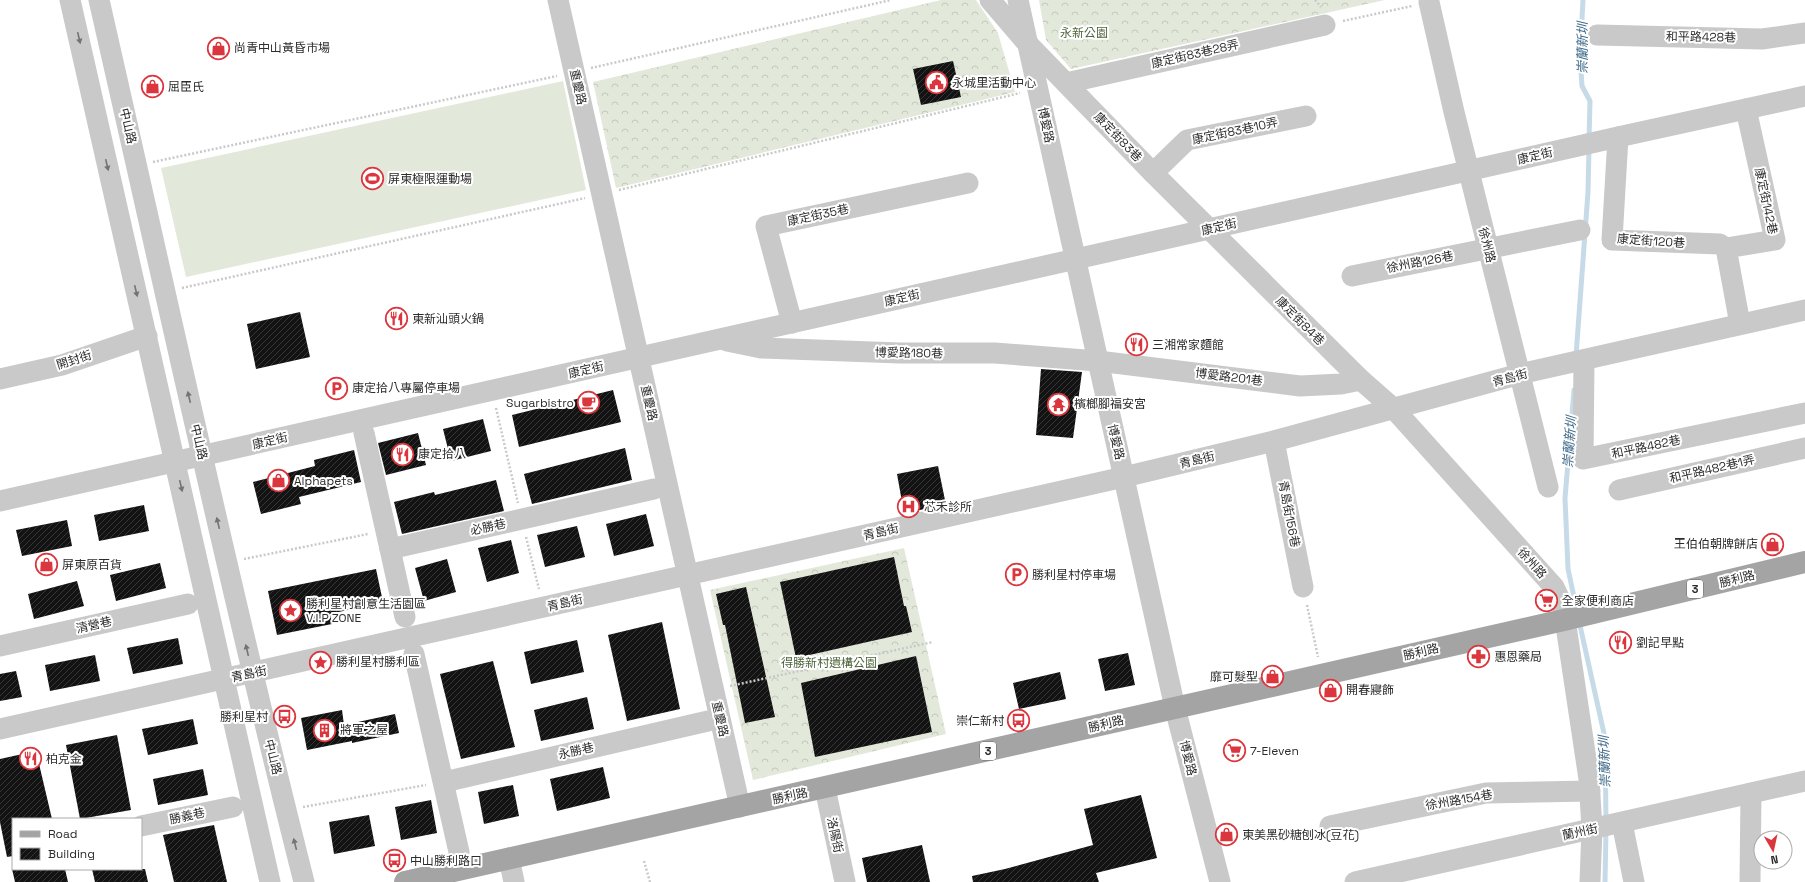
<svg xmlns="http://www.w3.org/2000/svg" width="1805" height="882" viewBox="0 0 1805 882" font-family="'Space Grotesk','Noto Sans TC',sans-serif">
  <style>
    .forest { fill: url(#forest-crowns) }
    .garden { fill: #e2e9da }
    .lines { fill: none; stroke-linecap: round; stroke-linejoin: round }
    .stream { stroke: #c7dae8; stroke-width: 5 }
    .building { fill: url(#building-hatch) }
    .path { stroke: #c9c9c9; stroke-width: 2.5; stroke-dasharray: 2 2; stroke-linecap: butt }
    .minor { stroke: #c9c9c9; stroke-width: 21 }
    .major { stroke: #a4a4a4; stroke-width: 22 }
    .oneway { fill: #737373 }
    .labels { text-anchor: middle; stroke-width: 4; stroke-linejoin: round; paint-order: stroke }
    .shield { fill: #fff; stroke: #6b6b6b; stroke-width: 1 }
    .shield-label { font-size: 11px; font-weight: bold; fill: #2c2c2c }
    .park-label { font-size: 12px; fill: #4e653c; stroke: #fff }
    .street-label { font-size: 12px; fill: #2c2c2c; stroke: #fff }
    .poi-label { font-size: 12px; fill: #2c2c2c; stroke: #fff; text-anchor: start }
    .water-label { font-size: 13px; font-style: italic; fill: #3f6a89; stroke: #fff }
  </style>
  <defs>
    <pattern id="forest-crowns" width="20" height="18" patternUnits="userSpaceOnUse"><rect width="20" height="18" fill="#e2e9da"/><path d="M2 6a3 3 0 1 1 6 0M12 15a3 3 0 1 1 6 0" fill="none" stroke="#c2c8bb"/></pattern>
    <pattern id="building-hatch" width="6" height="6" patternUnits="userSpaceOnUse"><rect width="6" height="6" fill="#131313"/><path d="M-1 1l2-2M0 6l6-6M5 7l2-2" fill="none" stroke="#363636"/></pattern>
  </defs>
  <rect width="100%" height="100%" fill="#fff"/>
  <g class="forest">
    <path d="M941 0H976L998 33 1015 92 616 188 593 82Z"/>
    <path d="M1039 0H1385L1071 69 1046 40Z"/>
    <path d="M904 548 946 734 753 780 710 590Z"/>
  </g>
  <path class="garden" d="M563 81 586 190 186 277 161 168Z"/>
  <g class="lines">
    <g class="stream">
      <path d="M1583 0 1580 56 1582 86 1590 101 1589 139"/>
      <path d="M1576 356 1588 192 1589 149"/>
      <path d="M1574 390 1565 498 1568 569 1577 611"/>
      <path d="M1579 621 1605 738 1606 820"/>
      <path d="M1605 882 1606 830"/>
    </g>
  </g>
  <g class="building">
    <path d="M953 61 961 97 921 105 913 69Z"/>
    <path d="M300 312 310 357 256 369 247 324Z"/>
    <path d="M1041 369 1082 372 1073 438 1036 435Z"/>
    <path d="M613 390 621 422 519 447 512 415Z"/>
    <path d="M483 419 491 451 451 461 443 429Z"/>
    <path d="M418 433 426 465 386 475 378 443Z"/>
    <path d="M625 448 632 480 532 504 524 474Z"/>
    <path d="M354 450 361 482 299 497 301 504 261 514 253 482 315 466 314 460Z"/>
    <path d="M938 466 946 505 904 513 897 474Z"/>
    <path d="M496 480 504 511 402 534 394 502 434 492 435 495Z"/>
    <path d="M144 505 149 531 99 541 94 515Z"/>
    <path d="M646 514 654 546 614 556 606 524Z"/>
    <path d="M67 520 72 546 22 556 16 530Z"/>
    <path d="M577 526 585 557 545 567 537 535Z"/>
    <path d="M511 540 519 573 487 582 478 548Z"/>
    <path d="M894 557 904 606H906L912 632 796 658 780 582Z"/>
    <path d="M447 559 456 592 424 601 415 568Z"/>
    <path d="M160 563 166 588 116 601 110 575Z"/>
    <path d="M376 569 383 602 330 614 332 624 277 635 268 591Z"/>
    <path d="M77 581 84 606 34 619 28 594Z"/>
    <path d="M746 587 775 717 745 723 725 625H723L716 594Z"/>
    <path d="M662 622 680 709 627 721 608 635Z"/>
    <path d="M178 638 183 664 133 674 127 648Z"/>
    <path d="M577 640 584 672 531 684 524 652Z"/>
    <path d="M1128 653 1135 685 1105 691 1098 659Z"/>
    <path d="M95 655 100 681 50 691 45 665Z"/>
    <path d="M916 656 932 732 815 757 801 683Z"/>
    <path d="M493 661 515 747 461 759 440 674Z"/>
    <path d="M16 671 22 697 0 701V674Z"/>
    <path d="M1060 672 1066 699 1019 709 1013 683Z"/>
    <path d="M587 697 594 729 541 741 534 710Z"/>
    <path d="M342 710 344 725 395 714 399 733 352 743V741L307 750 301 718Z"/>
    <path d="M193 719 198 744 148 755 142 729Z"/>
    <path d="M117 735 131 810 80 819 66 745Z"/>
    <path d="M36 751 52 819H13V856L7 857 0 822V759Z"/>
    <path d="M603 767 610 798 557 811 550 779Z"/>
    <path d="M203 769 208 795 158 805 153 779Z"/>
    <path d="M513 785 519 816 484 824 478 792Z"/>
    <path d="M1141 795 1157 858 1096 873 1099 882H973L972 876 1005 869 1093 845 1084 809Z"/>
    <path d="M431 800 437 833 401 840 395 807Z"/>
    <path d="M369 815 375 846 334 854 329 822Z"/>
    <path d="M214 825 227 882H174L163 835Z"/>
    <path d="M922 845 930 882H867L862 858Z"/>
    <path d="M12 869H65L68 882H15Z"/>
    <path d="M92 869H145L148 882H95Z"/>
  </g>
  <g class="lines">
    <g class="path">
      <path d="M1315 0 1321 7"/>
      <path d="M1343 21 1412 6"/>
      <path d="M591 68 891 0"/>
      <path d="M153 162 557 76"/>
      <path d="M619 190 1020 93"/>
      <path d="M182 288 585 198"/>
      <path d="M496 408 518 503"/>
      <path d="M526 537 539 589"/>
      <path d="M244 559 368 534"/>
      <path d="M1307 605 1318 657"/>
      <path d="M730 686 933 642"/>
      <path d="M303 807 426 785"/>
      <path d="M644 861 650 882"/>
    </g>
    <g class="minor">
      <path d="M70 0 270 882"/>
      <path d="M99 0C166 294 230 589 304 882"/>
      <path d="M558 0 740 807"/>
      <path d="M990 0 1027 43 1153 173 1361 380 1394 409 1554 587 1563 606 1589 779 1592 829 1590 882"/>
      <path d="M1018 0 1175 708 1220 882"/>
      <path d="M1429 2 1454 112 1548 487"/>
      <path d="M1597 35 1762 39 1805 33"/>
      <path d="M1066 83 1325 25"/>
      <path d="M1618 137 1612 240 1720 244"/>
      <path d="M1153 173 1187 140 1306 116"/>
      <path d="M1352 276 1580 230"/>
      <path d="M792 323 766 226 968 183"/>
      <path d="M1740 324 1726 248 1775 240 1746 109"/>
      <path d="M727 341 761 348 900 353H995L1098 361 1300 386 1341 384 1361 380"/>
      <path d="M1584 360 1583 459 1805 413"/>
      <path d="M0 379 62 365 147 336"/>
      <path d="M364 433 390 549"/>
      <path d="M1274 441 1303 587"/>
      <path d="M1619 490 1805 448"/>
      <path d="M0 501 1618 137 1805 96"/>
      <path d="M405 617 390 549 654 489"/>
      <path d="M0 646 188 604"/>
      <path d="M414 654 459 852"/>
      <path d="M0 729 1124 477 1274 441 1520 374 1805 310"/>
      <path d="M444 782 708 721"/>
      <path d="M825 788 845 882"/>
      <path d="M1622 823 1634 882"/>
      <path d="M141 826 233 807"/>
      <path d="M1330 826 1486 793 1590 791"/>
      <path d="M509 858 514 882"/>
      <path d="M1355 882 1805 781"/>
      <path d="M1750 882 1751 793"/>
    </g>
    <path class="major" d="M405 882 1564 620 1805 562"/>
  </g>
  <defs><path id="oneway-solid" d="M-6-.8H1V-3.2L6.5 0L1 3.2V.8H-6Z"/></defs>
  <g class="oneway">
    <use href="#oneway-solid" transform="translate(79 38) rotate(77)"/>
    <use href="#oneway-solid" transform="translate(107 165) rotate(77)"/>
    <use href="#oneway-solid" transform="translate(136 291) rotate(77)"/>
    <use href="#oneway-solid" transform="translate(189 397) rotate(-103)"/>
    <use href="#oneway-solid" transform="translate(181 486) rotate(77)"/>
    <use href="#oneway-solid" transform="translate(218 523) rotate(-103)"/>
    <use href="#oneway-solid" transform="translate(247 650) rotate(-103)"/>
    <use href="#oneway-solid" transform="translate(295 844) rotate(-104)"/>
  </g>
  <defs>
    <symbol id="shop-ring" viewBox="-11 -11 22 22"><circle r="9.5" fill="#fff" stroke="#db363d" stroke-width="1.5"/><path d="M-5-2.5h2.3a2.7 3.5 0 0 1 5.4 0H5L5.5 6h-11ZM-1.5-2.5h3a1.5 2.3 0 0 0-3 0Z" fill="#db363d"/></symbol>
    <symbol id="civic-ring" viewBox="-11 -11 22 22"><circle r="9.5" fill="#fff" stroke="#db363d" stroke-width="1.5"/><path d="M-.6-6.5H3V-4.5H.6V-3L4-1V1h2V6H-6V1h2V-1L-.6-3ZM-1.2 2.5V6h2.4V2.5Z" fill="#db363d"/></symbol>
    <symbol id="stadium-ring" viewBox="-11 -11 22 22"><circle r="9.5" fill="#fff" stroke="#db363d" stroke-width="1.5"/><path d="M0-5a6.5 5 0 1 0 0 10a6.5 5 0 1 0 0-10ZM-3.5-1.8h7v3.6h-7Z" fill="#db363d"/></symbol>
    <symbol id="restaurant-ring" viewBox="-11 -11 22 22"><circle r="9.5" fill="#fff" stroke="#db363d" stroke-width="1.5"/><path d="M-5-6h1v4h1v-4h1v4h1v-4h1v5L-1.5 .5V6h-2V.5L-5-1ZM5-6V6H3V1.5H1.5Q1.5-4 5-6Z" fill="#db363d"/></symbol>
    <symbol id="parking-ring" viewBox="-11 -11 22 22"><circle r="9.5" fill="#fff" stroke="#db363d" stroke-width="1.5"/><path d="M-3.5-5.5H1a3.5 3.5 0 0 1 0 7H-1V5.5H-3.5ZM-1-3.4V-.6H.8a1.4 1.4 0 0 0 0-2.8Z" fill="#db363d"/></symbol>
    <symbol id="cafe-ring" viewBox="-11 -11 22 22"><circle r="9.5" fill="#fff" stroke="#db363d" stroke-width="1.5"/><path d="M-5.5-4.5H6V0H3Q3 3.5 0 3.5H-2.5Q-5.5 3.5-5.5 0ZM3-3.2v2h1.7v-2ZM-6 4.5H4V6H-6Z" fill="#db363d"/></symbol>
    <symbol id="temple-ring" viewBox="-11 -11 22 22"><circle r="9.5" fill="#fff" stroke="#db363d" stroke-width="1.5"/><path d="M0-6L5-2H3V0L6.5 2.5H4V6H1.5V3h-3V6H-4V2.5H-6.5L-3 0V-2H-5Z" fill="#db363d"/></symbol>
    <symbol id="hospital-ring" viewBox="-11 -11 22 22"><circle r="9.5" fill="#fff" stroke="#db363d" stroke-width="1.5"/><path d="M-5-5h3v3.5h4V-5h3V5h-3V1.5h-4V5h-3Z" fill="#db363d"/></symbol>
    <symbol id="supermarket-ring" viewBox="-11 -11 22 22"><circle r="9.5" fill="#fff" stroke="#db363d" stroke-width="1.5"/><path d="M-6-5.5h2.5l.6 2H6L4.5 2H-2.5L-4.4-4H-6ZM-1.5 3.2a1.3 1.3 0 1 0 .1 0ZM3 3.2a1.3 1.3 0 1 0 .1 0Z" fill="#db363d"/></symbol>
    <symbol id="sight-ring" viewBox="-11 -11 22 22"><circle r="9.5" fill="#fff" stroke="#db363d" stroke-width="1.5"/><path d="M0-6L1.8-2.2L6-1.7L2.9 1.2L3.7 5.4L0 3.3L-3.7 5.4L-2.9 1.2L-6-1.7L-1.8-2.2Z" fill="#db363d"/></symbol>
    <symbol id="pharmacy-ring" viewBox="-11 -11 22 22"><circle r="9.5" fill="#fff" stroke="#db363d" stroke-width="1.5"/><path d="M-2-6h4v4h4v4h-4v4h-4v-4h-4v-4h4Z" fill="#db363d"/></symbol>
    <symbol id="bus-ring" viewBox="-11 -11 22 22"><circle r="9.5" fill="#fff" stroke="#db363d" stroke-width="1.5"/><path d="M-5-6H5V4H4V6H2V4H-2V6H-4V4H-5ZM-3.5-4V0h7V-4ZM-3.5 1.2v1.5H-2V1.2ZM2 1.2v1.5H3.5V1.2Z" fill="#db363d"/></symbol>
    <symbol id="building-ring" viewBox="-11 -11 22 22"><circle r="9.5" fill="#fff" stroke="#db363d" stroke-width="1.5"/><path d="M-4-6H4V6H1V3H-1V6H-4ZM-2.5-4.3h1.7v1.8h-1.7ZM.8-4.3h1.7v1.8H.8ZM-2.5-1h1.7V.8h-1.7ZM.8-1h1.7V.8H.8Z" fill="#db363d"/></symbol>
  </defs>
  <g fill-rule="evenodd">
    <use href="#shop-ring" x="206" y="36" width="25" height="25"/>
    <use href="#civic-ring" x="924" y="70" width="25" height="25"/>
    <use href="#shop-ring" x="140" y="74" width="25" height="25"/>
    <use href="#stadium-ring" x="360" y="166" width="25" height="25"/>
    <use href="#restaurant-ring" x="384" y="306" width="25" height="25"/>
    <use href="#restaurant-ring" x="1124" y="332" width="25" height="25"/>
    <use href="#parking-ring" x="324" y="376" width="25" height="25"/>
    <use href="#cafe-ring" x="576" y="390" width="25" height="25"/>
    <use href="#temple-ring" x="1046" y="392" width="25" height="25"/>
    <use href="#restaurant-ring" x="390" y="442" width="25" height="25"/>
    <use href="#shop-ring" x="266" y="468" width="25" height="25"/>
    <use href="#hospital-ring" x="896" y="494" width="25" height="25"/>
    <use href="#shop-ring" x="1760" y="532" width="25" height="25"/>
    <use href="#shop-ring" x="34" y="552" width="25" height="25"/>
    <use href="#parking-ring" x="1004" y="562" width="25" height="25"/>
    <use href="#supermarket-ring" x="1534" y="588" width="25" height="25"/>
    <use href="#sight-ring" x="278" y="598" width="25" height="25"/>
    <use href="#restaurant-ring" x="1608" y="630" width="25" height="25"/>
    <use href="#pharmacy-ring" x="1466" y="644" width="25" height="25"/>
    <use href="#sight-ring" x="308" y="650" width="25" height="25"/>
    <use href="#shop-ring" x="1260" y="664" width="25" height="25"/>
    <use href="#shop-ring" x="1318" y="678" width="25" height="25"/>
    <use href="#bus-ring" x="272" y="704" width="25" height="25"/>
    <use href="#bus-ring" x="1006" y="708" width="25" height="25"/>
    <use href="#building-ring" x="312" y="718" width="25" height="25"/>
    <use href="#supermarket-ring" x="1222" y="738" width="25" height="25"/>
    <use href="#restaurant-ring" x="18" y="746" width="25" height="25"/>
    <use href="#shop-ring" x="1214" y="822" width="25" height="25"/>
    <use href="#bus-ring" x="382" y="848" width="25" height="25"/>
  </g>
  <g class="labels">
    <g class="shield">
      <rect x="1687" y="580" width="16" height="18" rx="3"/>
      <rect x="980" y="742" width="16" height="18" rx="3"/>
    </g>
    <g class="shield-label">
      <text x="1695" y="593">3</text>
      <text x="988" y="755">3</text>
    </g>
    <g class="park-label">
      <text x="1084" y="37">永新公園</text>
      <text x="829" y="667">得勝新村遺構公園</text>
    </g>
    <g class="street-label">
      <text transform="translate(1701 37) rotate(1)" y="4">和平路428巷</text>
      <text transform="translate(1195 54) rotate(-13)" y="4">康定街83巷28弄</text>
      <text transform="translate(578 87) rotate(77)" y="4">重慶路</text>
      <text transform="translate(1046 125) rotate(78)" y="4">博愛路</text>
      <text transform="translate(128 126) rotate(77)" y="4">中山路</text>
      <text transform="translate(1235 131) rotate(-12)" y="4">康定街83巷10弄</text>
      <text transform="translate(1118 137) rotate(46)" y="4">康定街83巷</text>
      <text transform="translate(1535 156) rotate(-13)" y="4">康定街</text>
      <text transform="translate(1766 201) rotate(78)" y="4">康定街142巷</text>
      <text transform="translate(818 215) rotate(-12)" y="4">康定街35巷</text>
      <text transform="translate(1219 227) rotate(-13)" y="4">康定街</text>
      <text transform="translate(1651 241) rotate(4)" y="4">康定街120巷</text>
      <text transform="translate(1487 245) rotate(76)" y="4">徐州路</text>
      <text transform="translate(1420 262) rotate(-11)" y="4">徐州路126巷</text>
      <text transform="translate(902 298) rotate(-13)" y="4">康定街</text>
      <text transform="translate(1300 321) rotate(45)" y="4">康定街84巷</text>
      <text transform="translate(909 353) rotate(1)" y="4">博愛路180巷</text>
      <text transform="translate(74 360) rotate(-18)" y="4">開封街</text>
      <text transform="translate(586 370) rotate(-13)" y="4">康定街</text>
      <text transform="translate(1229 377) rotate(7)" y="4">博愛路201巷</text>
      <text transform="translate(1510 378) rotate(-15)" y="4">青島街</text>
      <text transform="translate(649 403) rotate(77)" y="4">重慶路</text>
      <text transform="translate(270 441) rotate(-13)" y="4">康定街</text>
      <text transform="translate(199 442) rotate(77)" y="4">中山路</text>
      <text transform="translate(1116 442) rotate(77)" y="4">博愛路</text>
      <text transform="translate(1646 447) rotate(-12)" y="4">和平路482巷</text>
      <text transform="translate(1197 460) rotate(-14)" y="4">青島街</text>
      <text transform="translate(1712 469) rotate(-13)" y="4">和平路482巷1弄</text>
      <text transform="translate(1289 514) rotate(79)" y="4">青島街156巷</text>
      <text transform="translate(488 527) rotate(-12)" y="4">必勝巷</text>
      <text transform="translate(881 532) rotate(-13)" y="4">青島街</text>
      <text transform="translate(1532 563) rotate(48)" y="4">徐州路</text>
      <text transform="translate(1737 579) rotate(-14)" y="4">勝利路</text>
      <text transform="translate(565 603) rotate(-13)" y="4">青島街</text>
      <text transform="translate(94 625) rotate(-13)" y="4">清營巷</text>
      <text transform="translate(1421 652) rotate(-13)" y="4">勝利路</text>
      <text transform="translate(249 674) rotate(-12)" y="4">青島街</text>
      <text transform="translate(720 719) rotate(77)" y="4">重慶路</text>
      <text transform="translate(1106 724) rotate(-13)" y="4">勝利路</text>
      <text transform="translate(576 751) rotate(-13)" y="4">永勝巷</text>
      <text transform="translate(273 757) rotate(76)" y="4">中山路</text>
      <text transform="translate(1188 758) rotate(76)" y="4">博愛路</text>
      <text transform="translate(790 796) rotate(-12)" y="4">勝利路</text>
      <text transform="translate(1459 800) rotate(-10)" y="4">徐州路154巷</text>
      <text transform="translate(187 816) rotate(-12)" y="4">勝義巷</text>
      <text transform="translate(1580 832) rotate(-12)" y="4">蘭州街</text>
      <text transform="translate(835 835) rotate(78)" y="4">洛陽街</text>
    </g>
    <g class="poi-label">
      <text x="234" y="52">尚青中山黃昏市場</text>
      <text x="952" y="87">永城里活動中心</text>
      <text x="168" y="91">屈臣氏</text>
      <text x="388" y="183">屏東極限運動場</text>
      <text x="412" y="323">東新汕頭火鍋</text>
      <text x="1152" y="349">三湘常家麵館</text>
      <text x="352" y="392">康定拾八專屬停車場</text>
      <text x="574" y="407" text-anchor="end">Sugarbistro</text>
      <text x="1074" y="408">檳榔腳福安宮</text>
      <text x="418" y="458">康定拾八</text>
      <text x="294" y="485">Alphapets</text>
      <text x="924" y="511">芯禾診所</text>
      <text x="1758" y="548" text-anchor="end">王伯伯朝牌餅店</text>
      <text x="62" y="569">屏東原百貨</text>
      <text x="1032" y="579">勝利星村停車場</text>
      <text x="1562" y="605">全家便利商店</text>
      <text x="306" y="608">勝利星村創意生活園區<tspan x="306" dy="14">V.I.P ZONE</tspan></text>
      <text x="1636" y="647">劉記早點</text>
      <text x="1494" y="661">惠恩藥局</text>
      <text x="336" y="666">勝利星村勝利區</text>
      <text x="1258" y="681" text-anchor="end">靡可髮型</text>
      <text x="1346" y="694">開春寢飾</text>
      <text x="268" y="721" text-anchor="end">勝利星村</text>
      <text x="1004" y="725" text-anchor="end">崇仁新村</text>
      <text x="340" y="734">將軍之屋</text>
      <text x="1250" y="755">7-Eleven</text>
      <text x="46" y="763">柏克金</text>
      <text x="1242" y="839">東美黑砂糖刨冰(豆花)</text>
      <text x="410" y="865">中山勝利路口</text>
    </g>
    <g class="water-label">
      <text transform="translate(1582 48) rotate(-90)" y="5">崇蘭新圳</text>
      <text transform="translate(1569 442) rotate(-86)" y="5">崇蘭新圳</text>
      <text transform="translate(1604 762) rotate(-92)" y="5">崇蘭新圳</text>
    </g>
  </g>
  <rect x="12" y="818" width="130" height="52" fill="#ffffff" stroke="#ababab"/>
  <rect x="20" y="831" width="20" height="6" fill="#a4a4a4" stroke="#ababab"/>
  <text x="48" y="838" font-size="12" fill="#2c2c2c">Road</text>
  <rect x="20" y="848" width="20" height="12" fill="url(#building-hatch)" stroke="#ababab"/>
  <text x="48" y="858" font-size="12" fill="#2c2c2c">Building</text>
  <g transform="translate(1773 850) rotate(171)"><circle r="19" fill="#ffffff" stroke="#ababab"/>
  <path d="M0-3L7 15L0 10L-7 15Z" fill="#db363d"/>
  <text y="-6" font-size="11" font-weight="bold" text-anchor="middle" fill="#2c2c2c">N</text>
  </g>
</svg>
